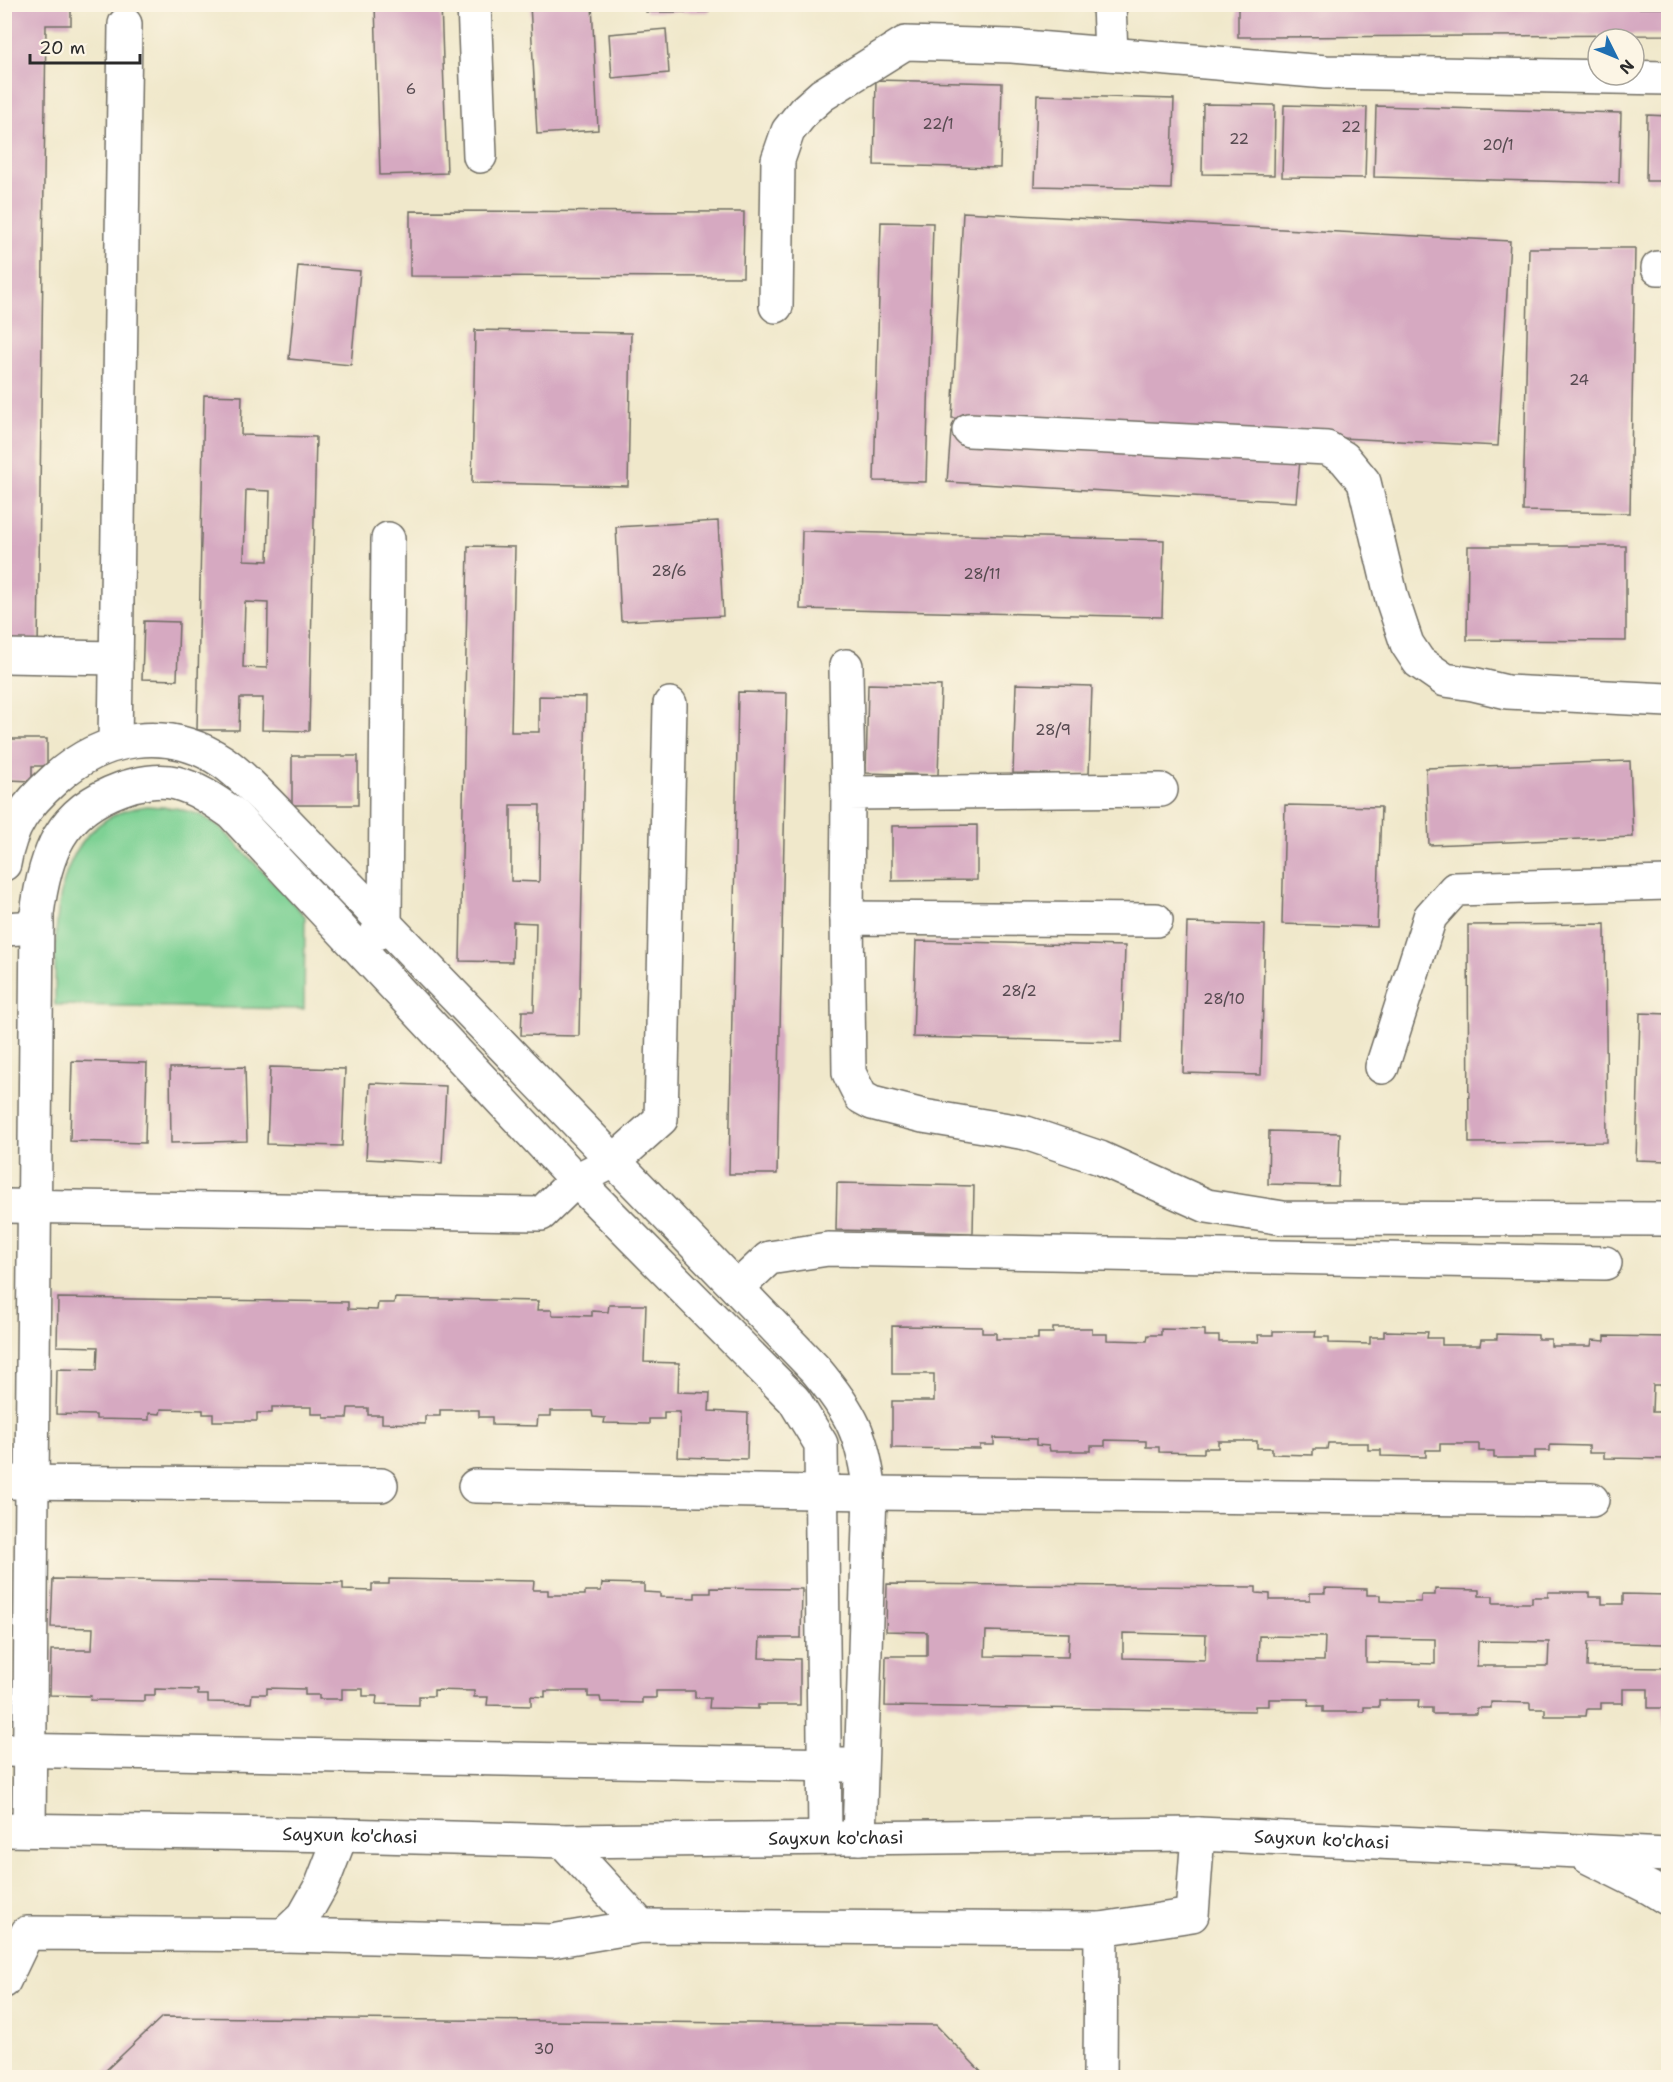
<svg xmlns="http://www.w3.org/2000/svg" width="1673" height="2082" viewBox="0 0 1673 2082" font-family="'Shantell Sans',sans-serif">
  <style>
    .green { fill: #7ed194; stroke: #547e60; stroke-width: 1.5 }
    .building { fill: #d6a9c1; fill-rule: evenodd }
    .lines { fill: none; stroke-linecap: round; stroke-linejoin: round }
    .minor-casing { stroke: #706d63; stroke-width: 36 }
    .minor { stroke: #fff; stroke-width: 33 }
    .labels { text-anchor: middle; stroke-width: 4.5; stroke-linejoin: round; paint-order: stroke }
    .number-label { font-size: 15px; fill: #564a50 }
    .street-label { font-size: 18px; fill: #2b2b2b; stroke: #fcf5e5 }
  </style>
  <rect width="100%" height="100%" fill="#fcf5e5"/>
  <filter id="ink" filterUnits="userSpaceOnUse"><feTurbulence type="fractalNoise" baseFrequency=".0167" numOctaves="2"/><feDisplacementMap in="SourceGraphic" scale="12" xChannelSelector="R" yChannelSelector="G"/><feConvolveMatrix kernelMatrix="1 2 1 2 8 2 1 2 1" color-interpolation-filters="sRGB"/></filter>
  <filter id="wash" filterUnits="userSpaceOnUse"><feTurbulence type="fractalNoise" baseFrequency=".008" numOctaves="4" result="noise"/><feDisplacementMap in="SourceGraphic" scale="24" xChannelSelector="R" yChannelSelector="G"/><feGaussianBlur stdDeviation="1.35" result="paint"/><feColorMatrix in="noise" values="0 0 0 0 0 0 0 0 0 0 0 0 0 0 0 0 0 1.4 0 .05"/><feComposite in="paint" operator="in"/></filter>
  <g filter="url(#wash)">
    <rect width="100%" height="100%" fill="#f0e8cb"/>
    <path class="green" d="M147 806 176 808 201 815 222 829 305 916 304 1009 55 1005C56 942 47 847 116 814 125 809 137 808 147 806Z"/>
    <g id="blocks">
      <g class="building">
        <path d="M6 4H71V25H46L38 649H4V28H6Z"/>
        <path d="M375 4H441L447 173 380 175Z"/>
        <path d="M530 4H592L598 130 537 134Z"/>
        <rect x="646" y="4" width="63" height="8"/>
        <path d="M1238 4H1415V9L1668 8V35L1238 37Z"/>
        <path d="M911 5H992V7L911 8Z"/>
        <path d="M666 29 669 73 612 78 609 34Z"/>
        <path d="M876 80 1002 83 1000 168 874 165Z"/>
        <path d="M1037 95 1174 99 1171 189 1034 186Z"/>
        <path d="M1203 104 1275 105 1274 175 1202 174Z"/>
        <path d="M1284 105 1367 107 1365 178 1282 177Z"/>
        <path d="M1376 106 1621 113 1619 183 1374 177Z"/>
        <path d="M1647 115 1668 116V181H1646Z"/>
        <path d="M410 211 744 212 743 277 410 276Z"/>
        <path d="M963 212 1510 241 1498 446 952 418Z"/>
        <path d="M881 222 933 223 926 482 874 481Z"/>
        <path d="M1529 248H1635L1630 513 1523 511Z"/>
        <path d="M298 266 360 271 351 365 289 359Z"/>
        <path d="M475 330 631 333 628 486 472 483Z"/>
        <path d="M204 395 242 396 241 435 316 437 309 731 262 730 263 698H240L239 730H197ZM246 490 270 491 268 561 244 560ZM245 602 268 603 267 668 243 667Z"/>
        <path d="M951 431 1301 450 1296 502 947 482Z"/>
        <path d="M718 521 723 616 621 621 616 527Z"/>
        <path d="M802 531 1164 540 1162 617 800 609Z"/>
        <path d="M468 546 515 547 511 732H539V696L586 697 579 1036 521 1035 522 1011H534L536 923 513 922 512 962 460 961ZM511 805H540L539 882 511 881Z"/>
        <path d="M1468 546H1626V641L1467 640Z"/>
        <path d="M144 621 179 622 177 680 142 679Z"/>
        <path d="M868 684 941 686 938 775 866 773Z"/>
        <path d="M1016 684 1092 686 1089 775 1013 773Z"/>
        <path d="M738 692 787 693 777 1174H729Z"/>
        <path d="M5 739H47V766H32V781L9 780V817H5Z"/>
        <rect x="292" y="756" width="66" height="49"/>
        <path d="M1630 761 1633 837 1429 845 1426 768Z"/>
        <path d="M1285 805 1381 807 1377 927 1282 924Z"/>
        <path d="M977 825V880L892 881V826Z"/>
        <path d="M1187 923 1265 925 1261 1075 1183 1073Z"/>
        <path d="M1605 924 1607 1142 1469 1143 1468 925Z"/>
        <path d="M916 941 1125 946 1122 1042 913 1037Z"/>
        <path d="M1640 1013 1668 1014V1161L1636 1160Z"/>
        <path d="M72 1061 147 1063 145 1143 70 1141Z"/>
        <path d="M245 1067 247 1141 171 1143 170 1068Z"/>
        <path d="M270 1067 345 1069 342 1146 267 1144Z"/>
        <path d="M370 1083 446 1086 442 1163 366 1159Z"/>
        <path d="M1269 1131 1340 1133 1338 1186 1268 1184Z"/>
        <path d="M837 1183 974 1186 973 1233 836 1230Z"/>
        <path d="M58 1298 348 1302V1309L377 1310 378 1303H394L395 1298 538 1301 537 1310H552V1315L592 1316V1311L608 1312 609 1305H646L644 1362 679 1363 678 1392 710 1393 709 1411 748 1413 747 1459 678 1457 680 1412H664V1419H649V1424L604 1423 605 1418 593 1417 592 1411H551V1416H538L537 1426 492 1425V1417H479V1410H440V1416H425V1424L382 1423V1415H368V1408H348L347 1418H324V1414H311V1407H272V1413H257V1421H213V1414H203V1410L161 1409 160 1414 149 1413V1420L96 1419V1415L56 1414 57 1369 97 1370 98 1347 57 1346Z"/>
        <path d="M892 1326 982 1327V1333H996V1339H1038V1333H1053V1328H1092V1334H1107V1340L1147 1341 1148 1335H1161V1329L1205 1330V1336H1219V1342H1259L1258 1335H1273V1331H1316L1315 1337H1329V1343L1370 1344V1337H1384V1331L1428 1332 1427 1338H1442V1345H1480L1481 1339H1497V1334L1538 1335V1339H1551V1346H1591L1592 1340 1605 1341V1336L1668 1337V1385H1653L1652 1412H1668V1459L1604 1458V1453H1589V1446L1550 1445V1451H1535V1458H1494V1451H1479V1444H1440V1450H1426V1457L1381 1456V1450H1368V1443H1328L1327 1449H1313V1455L1272 1454V1448H1257V1441H1218V1448H1204V1453L1159 1452V1447H1146V1441L1105 1440V1446H1091V1451H1050L1049 1446 1036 1445V1439L994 1438V1445H980V1449L892 1448V1401H934V1374H892Z"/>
        <path d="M53 1579 343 1583V1590L372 1591V1584H389V1579L534 1581 533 1590H548V1595H585V1591H601L602 1583 644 1584V1592L660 1593V1597L695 1598V1593H711V1588L802 1589 801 1638H760L759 1658 800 1659V1705H758V1709L709 1708 710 1698H695V1691H656V1698H642V1703L601 1702 600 1697H588V1691H545V1697L531 1696V1706L487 1705 488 1697H474V1691L434 1690V1696H419V1705L376 1704 377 1696H363V1689H342V1699H319V1695H305V1689L267 1688V1694H252L251 1703 208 1702V1695H198V1690L155 1689V1695H144V1701L90 1700 91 1696 50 1695 51 1650H92L93 1628 51 1627Z"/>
        <path d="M887 1584 1256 1587V1593L1270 1594V1600H1310V1593H1325V1588L1367 1589V1595H1380V1601L1401 1602H1421V1595H1435V1589L1479 1590V1596H1493V1603H1532V1597H1548V1592H1589V1597H1602V1604H1623V1594L1668 1595V1727H1664L1663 1708H1648V1689H1623V1703H1601V1709H1587L1586 1716H1545V1709H1530V1703L1491 1702V1708H1477V1714H1432V1708H1418L1419 1700H1379V1707H1364V1712H1323V1706H1308L1309 1699H1269V1706H1255V1711L885 1706 886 1656H927V1632L886 1631ZM986 1631 1069 1633 1068 1657 985 1656ZM1123 1633 1206 1635 1205 1660 1123 1658ZM1259 1636 1325 1637 1324 1661 1258 1660ZM1366 1638 1435 1639V1664L1366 1662ZM1478 1641 1549 1642 1548 1666H1477ZM1588 1642 1664 1644V1668L1587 1667Z"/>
        <path d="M162 2017 936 2025 987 2078H106L102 2074Z"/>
      </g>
    </g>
  </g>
  <g filter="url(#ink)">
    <use href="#blocks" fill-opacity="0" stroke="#706d63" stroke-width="1.5"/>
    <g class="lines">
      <defs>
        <g id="minor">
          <path d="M474 4 480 156"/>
          <path d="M1109 4 1111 54"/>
          <path d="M1658 268H1668"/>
          <path d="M776 306 778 160 788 131 804 111 822 95 905 43 1012 46 1326 72 1668 78"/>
          <path d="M969 430 1327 448 1344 458 1364 482 1392 599 1407 644 1419 662 1445 680 1473 684 1507 692 1668 700"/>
          <path d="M4 656 116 658"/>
          <path d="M846 666 848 793"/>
          <path d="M115 744 125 24"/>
          <path d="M4 864C10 826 26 805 55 779 102 736 168 725 223 762 243 776 260 795 277 812L815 1369C852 1413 863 1435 870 1493L859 1838"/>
          <path d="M847 918 848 793 1161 790"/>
          <path d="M1156 920 847 918 849 1073 861 1097 872 1103 923 1116 1026 1133 1100 1158 1207 1206 1283 1218 1668 1219"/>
          <path d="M4 929 37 927"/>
          <path d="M377 933 385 924 388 539"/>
          <path d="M1382 1067 1430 917 1455 889 1668 883"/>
          <path d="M4 1206 541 1214 576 1180 794 1400 821 1444 825 1838"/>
          <path d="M737 1288 769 1258 828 1249 1605 1263"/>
          <path d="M4 1482 381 1485"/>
          <path d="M475 1486 870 1493 1592 1500"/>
          <path d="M4 1750 844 1765"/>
          <path id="s1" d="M4 1830 341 1835 563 1841 1198 1834 1668 1855"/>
          <path d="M29 1830 37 914C45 853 60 811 121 789 137 783 159 779 176 783 196 788 215 801 232 813L576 1180 614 1161 661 1119 670 704"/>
          <path d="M563 1841 641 1926"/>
          <path d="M1588 1857 1650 1888 1668 1899"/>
          <path d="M284 1935 552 1941 641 1926 1101 1929 1192 1915 1198 1834"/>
          <path d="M4 1981 27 1933 284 1935 304 1916 322 1884 341 1835"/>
          <path d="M1100 2078 1101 1929"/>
        </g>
      </defs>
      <use href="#minor" class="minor-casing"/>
      <use href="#minor" class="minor"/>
    </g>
  </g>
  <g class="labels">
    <g class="number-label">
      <text x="411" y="94">6</text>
      <text x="938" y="129">22/1</text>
      <text x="1351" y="132">22</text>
      <text x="1239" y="144">22</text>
      <text x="1498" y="150">20/1</text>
      <text x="1579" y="385">24</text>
      <text x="669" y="576">28/6</text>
      <text x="982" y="579">28/11</text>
      <text x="1053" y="735">28/9</text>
      <text x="1019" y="996">28/2</text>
      <text x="1224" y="1004">28/10</text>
      <text x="544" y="2054">30</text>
    </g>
    <g class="street-label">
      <text dy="6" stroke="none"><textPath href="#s1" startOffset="346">Sayxun ko'chasi</textPath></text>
      <text dy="6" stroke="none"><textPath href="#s1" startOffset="832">Sayxun ko'chasi</textPath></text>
      <text dy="6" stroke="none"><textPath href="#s1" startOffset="1318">Sayxun ko'chasi</textPath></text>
    </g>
  </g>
  <rect width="1673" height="2082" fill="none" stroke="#fcf5e5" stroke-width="24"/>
  <g transform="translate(1616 57) rotate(133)"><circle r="28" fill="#fcf5e5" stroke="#a8a49b" stroke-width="1.5"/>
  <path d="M0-4.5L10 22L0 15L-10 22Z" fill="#1f6fb2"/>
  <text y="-9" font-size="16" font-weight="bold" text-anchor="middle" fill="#2b2b2b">N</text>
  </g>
  <path d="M30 54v9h110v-9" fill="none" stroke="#2b2b2b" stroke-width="3"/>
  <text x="39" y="54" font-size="18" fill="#2b2b2b" stroke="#fcf5e5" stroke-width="4.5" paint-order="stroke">20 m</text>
</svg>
